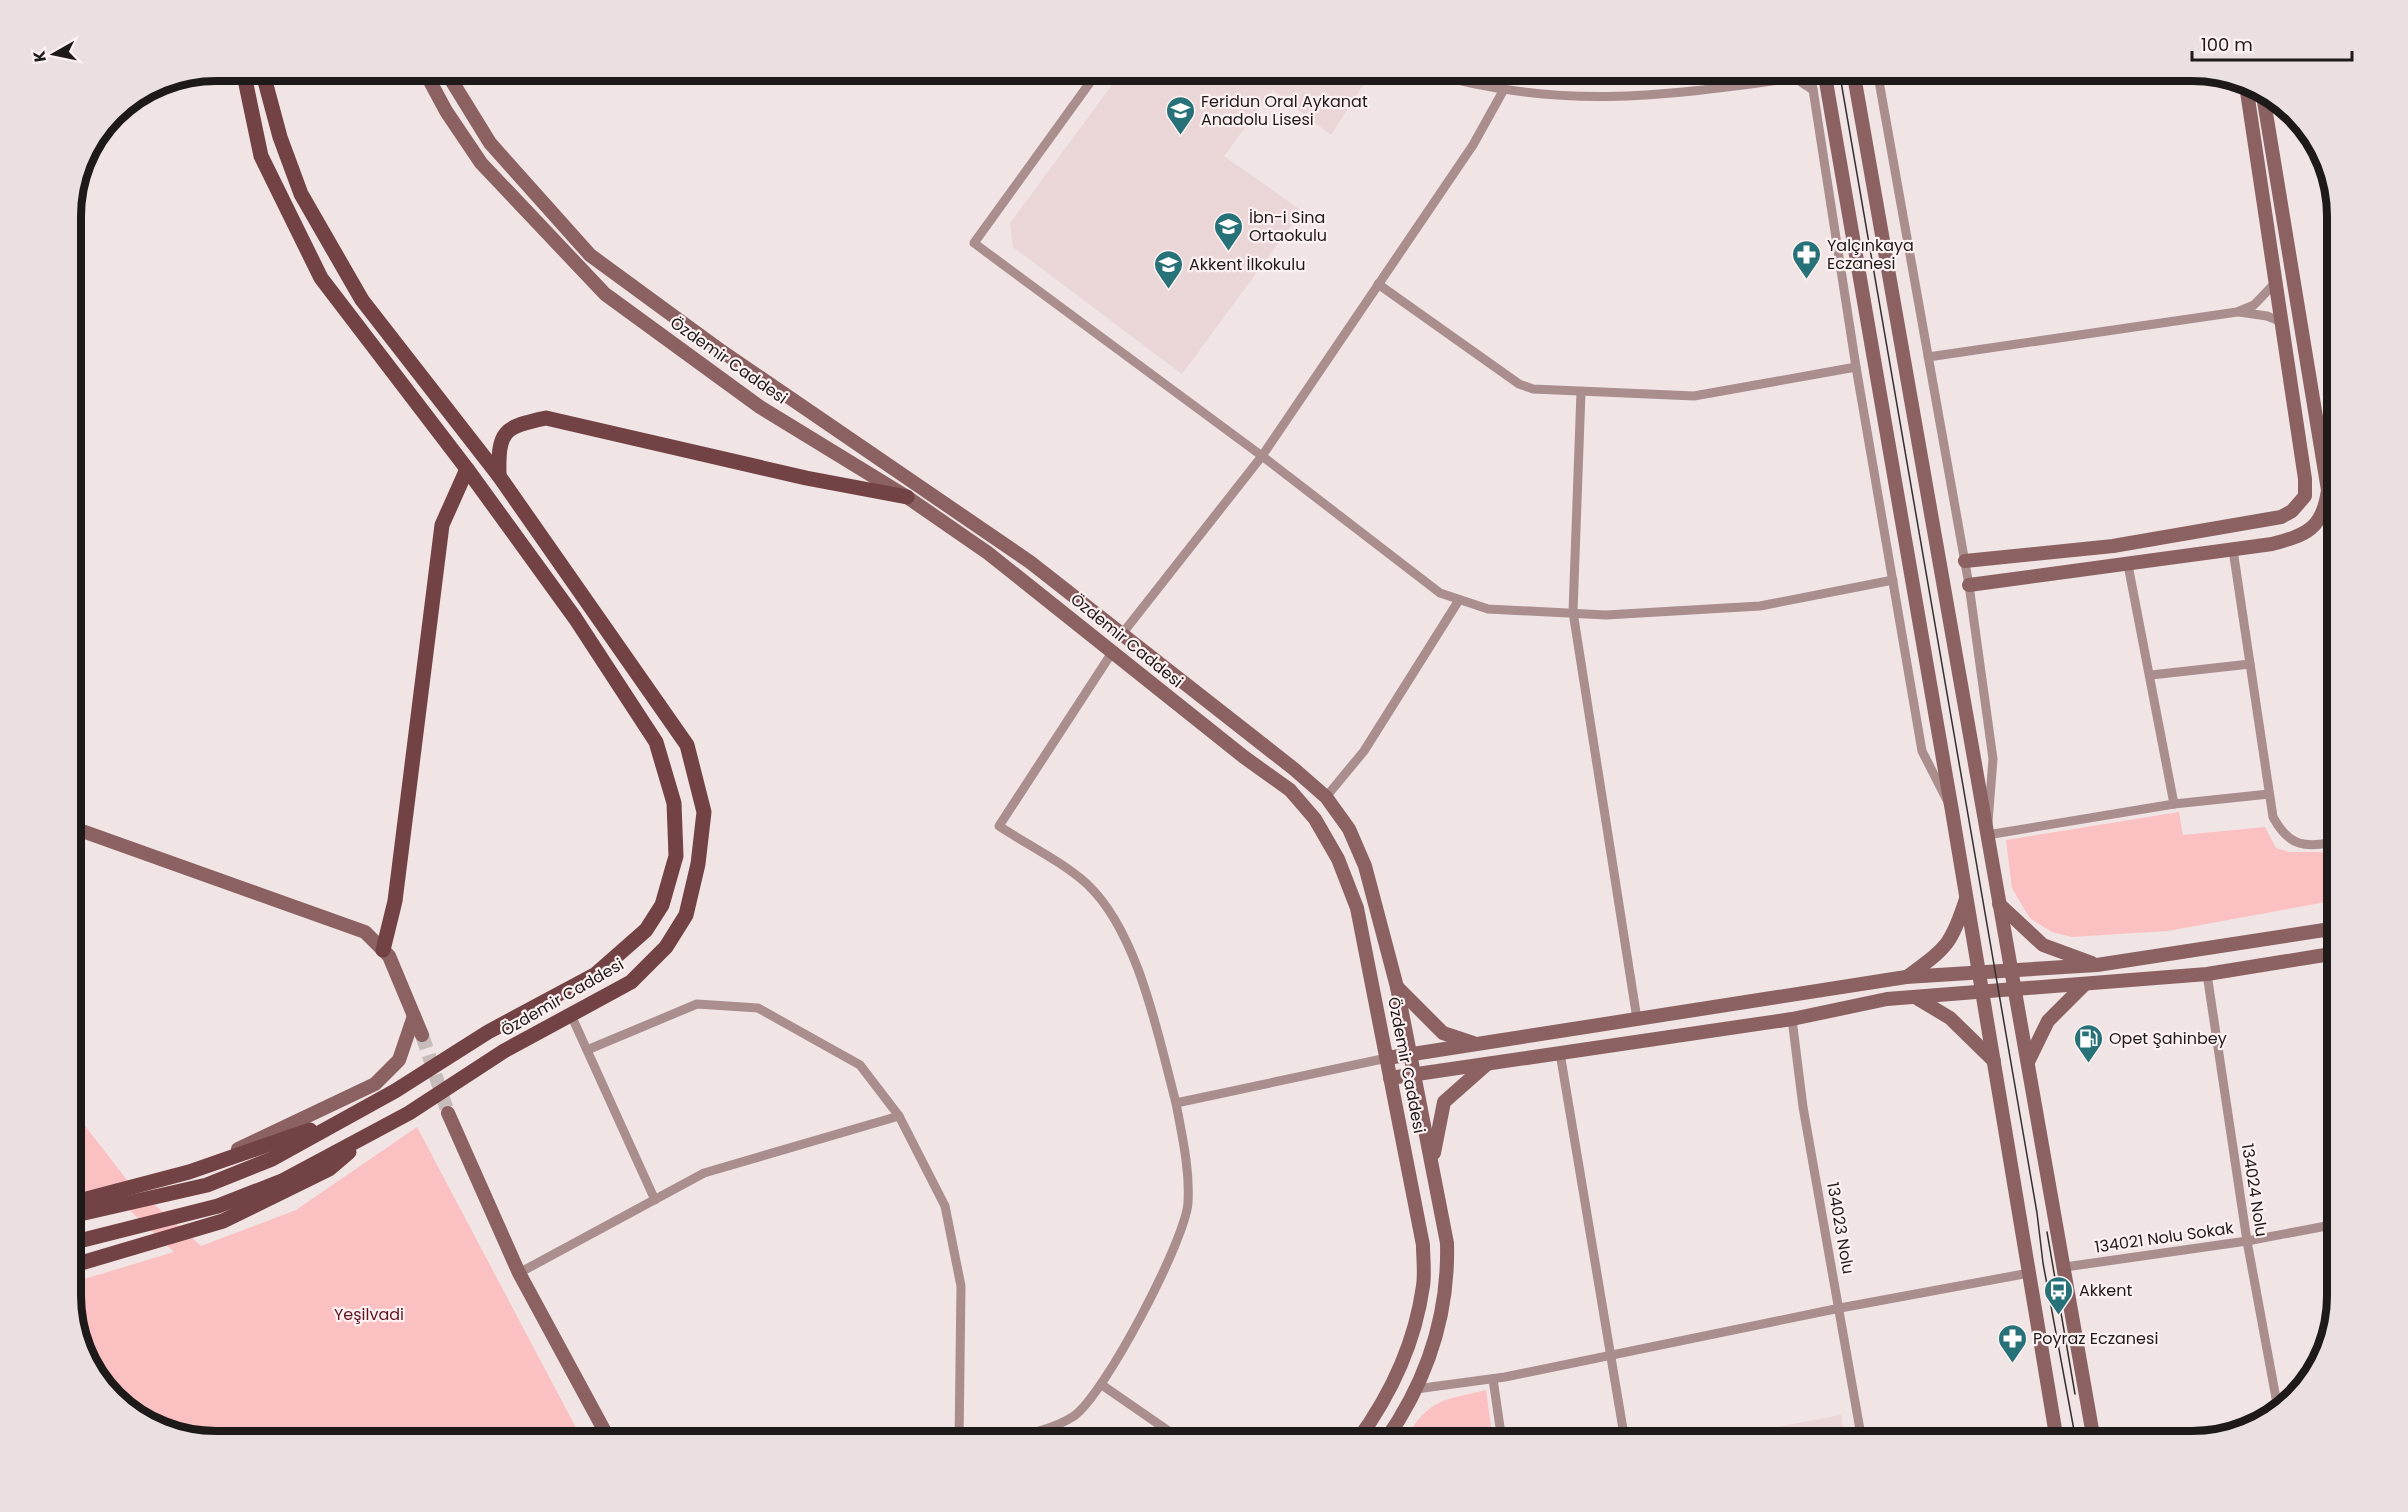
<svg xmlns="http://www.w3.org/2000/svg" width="2408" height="1512" viewBox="0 0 2408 1512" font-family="Poppins,sans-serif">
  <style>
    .built { fill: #ead6d6 }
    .green { fill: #fbc0c1 }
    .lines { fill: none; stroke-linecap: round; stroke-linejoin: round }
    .secondary-tunnel { stroke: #c6bcbc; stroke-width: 14; stroke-dasharray: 14 7; stroke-linecap: butt }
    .street { stroke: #aa8d8d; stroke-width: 9 }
    .secondary { stroke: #8b6162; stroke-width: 14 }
    .primary { stroke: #734245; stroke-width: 15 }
    .tram { stroke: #353030; stroke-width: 1.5 }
    .labels { text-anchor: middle; stroke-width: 4.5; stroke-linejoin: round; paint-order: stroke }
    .poi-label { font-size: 16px; fill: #1e1a1a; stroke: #fdf1f2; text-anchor: start }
    .street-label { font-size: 16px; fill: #1e1a1a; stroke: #fdf1f2 }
    .park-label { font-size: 16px; fill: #611320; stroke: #fdf1f2 }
    .rim { fill: none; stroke: #1e1a1a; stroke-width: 8 }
  </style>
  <rect width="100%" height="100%" fill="#f0e4e4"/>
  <g class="built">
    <path d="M1123 70 1372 71 1331 135 1273 90 1224 156 1302 211 1182 374 1013 247 1010 223Z"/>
    <path d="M1841 1415 1845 1441H1701Z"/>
  </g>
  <g class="green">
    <path d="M2179 812 2183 835 2265 827 2276 848 2289 852H2337V900L2168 931 2072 937 2052 932 2031 919 2026 912 2012 888 2006 840Z"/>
    <path d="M71 1111 79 1118 127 1180 201 1246 296 1210 417 1127 583 1441H216L143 1422 99 1378 71 1305V1283L174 1252 105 1187 71 1194Z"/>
    <path d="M1486 1390 1493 1441H1403C1432 1398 1437 1402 1486 1390Z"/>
  </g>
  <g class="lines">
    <path class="secondary-tunnel" d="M422 1035 448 1113"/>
    <g class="street">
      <path d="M1099 70 974 243 1262 456 1440 593 1488 609 1606 615 1760 606 1893 580"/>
      <path d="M1420 70C1554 111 1659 97 1795 78L1813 90"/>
      <path d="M1494 70C1562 85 1641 83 1709 70"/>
      <path d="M1810 70 1856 367 1922 751 1947 800"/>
      <path d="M1877 70 1969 585 1993 759 1987 835 2174 804 2269 794"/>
      <path d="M1378 284 1519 384 1533 389 1694 396 1856 367"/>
      <path d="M2239 312 2267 316 2282 322"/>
      <path d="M1928 357 2237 312 2254 305 2274 284"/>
      <path d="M1581 392 1573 612 1637 1019"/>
      <path d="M2326 507H2337"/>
      <path d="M2233 550 2273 817C2290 848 2304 847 2337 842"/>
      <path d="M2128 565 2174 804"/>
      <path d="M1122 634 1262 456 1473 145 1503 91"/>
      <path d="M1113 651 999 826C1026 844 1063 862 1087 884 1139 933 1158 1036 1176 1103"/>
      <path d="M2151 675 2250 664"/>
      <path d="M1326 797 1364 751 1459 600"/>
      <path d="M2207 974 2247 1241 2278 1409"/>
      <path d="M571 1015 655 1200"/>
      <path d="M1792 1019 1803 1107 1862 1441"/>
      <path d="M587 1050 697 1004 758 1008 860 1065 899 1116 945 1206 961 1286 959 1441"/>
      <path d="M1560 1053 1625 1441"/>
      <path d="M2065 1267 2247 1241 2337 1224"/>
      <path d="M519 1273 704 1173 899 1116"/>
      <path d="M1493 1379 1502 1441"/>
      <path d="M1102 1385 1183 1441"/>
      <path d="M1416 1389 1505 1377 1840 1308 2029 1273"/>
      <path d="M996 1441C1021 1436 1053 1430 1074 1416 1105 1394 1185 1241 1188 1203 1190 1169 1182 1136 1176 1103L1387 1058"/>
    </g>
    <g class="secondary">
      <path d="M424 70 446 111 481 163 605 294 760 407 907 497 988 553 1244 757 1290 790 1315 819 1338 859 1357 908 1423 1245C1423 1258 1425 1273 1423 1286 1415 1343 1390 1396 1357 1441"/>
      <path d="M445 70 490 143 590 255 717 348 1030 562 1294 769 1326 797 1349 829 1365 866 1397 987 1447 1243C1449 1316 1427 1381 1385 1441"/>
      <path d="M1824 70 1952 811 2057 1441"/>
      <path d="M1853 70 2094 1441"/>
      <path d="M1965 561 2113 546 2281 517 2292 511 2305 496V479L2246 85"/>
      <path d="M1969 585 2272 544C2306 535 2323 529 2328 490L2262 89"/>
      <path d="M71 827 365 932 389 956 422 1035"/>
      <path d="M1999 904 2043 945 2092 963"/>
      <path d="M1907 977C1946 948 1951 946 1966 899"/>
      <path d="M1397 987 1443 1033 1473 1043"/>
      <path d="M1915 997 1950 1018 1994 1061"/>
      <path d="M1387 1058 1906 977 2097 965 2337 928"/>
      <path d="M2028 1062 2048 1021 2085 984"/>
      <path d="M1390 1078 1792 1019 1887 999 2207 974 2337 953"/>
      <path d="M448 1113 519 1273 610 1441"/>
      <path d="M238 1149 375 1084 399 1060 414 1016"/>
      <path d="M1434 1153 1444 1102 1487 1064"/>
    </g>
    <g class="primary">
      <path d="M499 476C498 431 503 427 546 418L806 478 907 497"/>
      <path d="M383 950 395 901 442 525 467 469"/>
      <path d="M71 1203 189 1172 310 1130"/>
      <path d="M71 1216 207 1185 272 1159 395 1091 488 1032 596 974 646 930 662 905 676 856 674 803 656 742 575 618 467 469 321 278 261 156 243 70"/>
      <path d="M71 1243 218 1206 282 1181 409 1113 504 1051 631 982 666 947 686 915 698 864 704 812 687 745 499 476 362 300 301 194 280 137 262 70"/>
      <path d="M71 1266 223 1221 329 1169 349 1152"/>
    </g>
    <g class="tram">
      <path d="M1839 70 2037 1213 2043 1263 2076 1441"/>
      <path d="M2047 1232 2075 1394"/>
    </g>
  </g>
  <defs>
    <symbol id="school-pin" viewBox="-11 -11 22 30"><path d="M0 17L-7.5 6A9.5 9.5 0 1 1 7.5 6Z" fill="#277179" stroke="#fdf1f2"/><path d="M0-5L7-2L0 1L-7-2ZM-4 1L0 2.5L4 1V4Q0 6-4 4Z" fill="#fff"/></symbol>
    <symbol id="pharmacy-pin" viewBox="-11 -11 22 30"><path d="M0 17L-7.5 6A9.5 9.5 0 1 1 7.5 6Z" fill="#277179" stroke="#fdf1f2"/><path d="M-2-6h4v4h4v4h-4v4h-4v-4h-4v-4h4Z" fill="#fff"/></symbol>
    <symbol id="fuel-pin" viewBox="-11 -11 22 30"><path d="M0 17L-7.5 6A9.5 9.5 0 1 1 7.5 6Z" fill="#277179" stroke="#fdf1f2"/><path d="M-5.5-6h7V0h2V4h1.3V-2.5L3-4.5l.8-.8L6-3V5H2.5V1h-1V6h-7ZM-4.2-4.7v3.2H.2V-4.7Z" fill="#fff"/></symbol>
    <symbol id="bus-pin" viewBox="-11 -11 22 30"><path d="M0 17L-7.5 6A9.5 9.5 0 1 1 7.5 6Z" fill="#277179" stroke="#fdf1f2"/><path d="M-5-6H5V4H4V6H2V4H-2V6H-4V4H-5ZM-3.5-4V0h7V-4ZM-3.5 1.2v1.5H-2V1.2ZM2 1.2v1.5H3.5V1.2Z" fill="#fff"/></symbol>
  </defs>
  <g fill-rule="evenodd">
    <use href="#school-pin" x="1164" y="94" width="33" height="45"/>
    <use href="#school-pin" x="1212" y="210" width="33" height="45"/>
    <use href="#pharmacy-pin" x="1790" y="238" width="33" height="45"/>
    <use href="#school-pin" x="1152" y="248" width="33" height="45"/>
    <use href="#fuel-pin" x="2072" y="1022" width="33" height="45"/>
    <use href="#bus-pin" x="2042" y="1274" width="33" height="45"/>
    <use href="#pharmacy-pin" x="1996" y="1322" width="33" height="45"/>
  </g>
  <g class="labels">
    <g class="poi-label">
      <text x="1201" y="107">Feridun Oral Aykanat<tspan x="1201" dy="18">Anadolu Lisesi</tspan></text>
      <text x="1249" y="223">İbn-i Sina<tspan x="1249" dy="18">Ortaokulu</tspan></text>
      <text x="1827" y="251">Yalçınkaya<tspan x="1827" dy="18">Eczanesi</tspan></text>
      <text x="1189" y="270">Akkent İlkokulu</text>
      <text x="2109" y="1044">Opet Şahinbey</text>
      <text x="2079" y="1296">Akkent</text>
      <text x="2033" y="1344">Poyraz Eczanesi</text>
    </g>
    <g class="street-label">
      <text transform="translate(729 360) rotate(35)" y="6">Özdemir Caddesi</text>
      <text transform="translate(1127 640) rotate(39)" y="6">Özdemir Caddesi</text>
      <text transform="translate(562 997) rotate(-30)" y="6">Özdemir Caddesi</text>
      <text transform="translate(1407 1065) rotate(79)" y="6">Özdemir Caddesi</text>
      <text transform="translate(2255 1190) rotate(81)" y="6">134024 Nolu</text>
      <text transform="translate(1841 1228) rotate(80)" y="6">134023 Nolu</text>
      <text transform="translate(2164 1237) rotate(-8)" y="6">134021 Nolu Sokak</text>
    </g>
    <g class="park-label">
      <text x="369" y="1320">Yeşilvadi</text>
    </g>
  </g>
  <path d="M0 0H2408V1512H0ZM216 81H2192A135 135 0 0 1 2327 216V1296A135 135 0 0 1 2192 1431H216A135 135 0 0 1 81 1296V216A135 135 0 0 1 216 81Z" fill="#ebe0e1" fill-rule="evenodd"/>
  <path class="rim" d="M216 81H2192A135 135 0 0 1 2327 216V1296A135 135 0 0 1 2192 1431H216A135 135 0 0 1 81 1296V216A135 135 0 0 1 216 81Z"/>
  <g transform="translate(54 54) rotate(261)" stroke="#fdf1f2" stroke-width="4.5" paint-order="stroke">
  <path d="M0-4.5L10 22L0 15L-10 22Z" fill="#1e1a1a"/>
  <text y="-9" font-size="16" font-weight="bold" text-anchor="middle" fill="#1e1a1a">K</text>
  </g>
  <path d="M2192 51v9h160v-9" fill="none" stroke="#1e1a1a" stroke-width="3"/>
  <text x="2201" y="51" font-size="18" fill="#1e1a1a" stroke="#fdf1f2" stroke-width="4.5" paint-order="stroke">100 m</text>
</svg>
